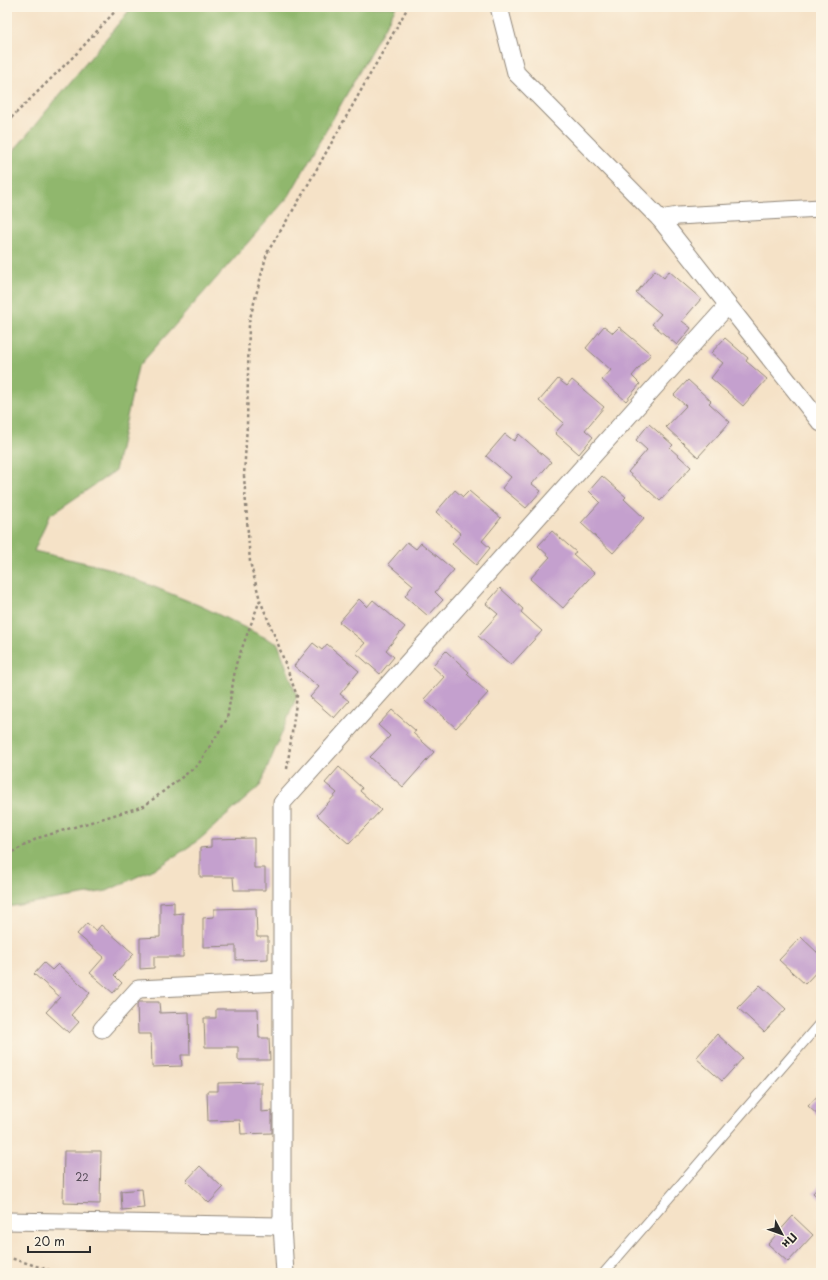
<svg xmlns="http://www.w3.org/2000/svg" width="828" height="1280" viewBox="0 0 828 1280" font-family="'Playpen Sans',sans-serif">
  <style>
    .forest { fill: #90b76d; stroke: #5e714c }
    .building { fill: #c4a0ce }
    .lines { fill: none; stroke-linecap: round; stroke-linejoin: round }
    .lane-casing { stroke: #908679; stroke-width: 11 }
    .street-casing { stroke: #908679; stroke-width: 19 }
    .path { stroke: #908679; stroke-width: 2.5; stroke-dasharray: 3 3; stroke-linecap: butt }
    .lane { stroke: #fff; stroke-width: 9 }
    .street { stroke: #fff; stroke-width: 17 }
    .labels { text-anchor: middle; stroke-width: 3; stroke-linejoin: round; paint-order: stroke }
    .number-label { font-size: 10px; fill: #514854 }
  </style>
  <rect width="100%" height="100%" fill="#fcf5e5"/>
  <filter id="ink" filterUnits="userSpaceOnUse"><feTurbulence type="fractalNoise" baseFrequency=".025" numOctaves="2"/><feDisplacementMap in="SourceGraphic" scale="8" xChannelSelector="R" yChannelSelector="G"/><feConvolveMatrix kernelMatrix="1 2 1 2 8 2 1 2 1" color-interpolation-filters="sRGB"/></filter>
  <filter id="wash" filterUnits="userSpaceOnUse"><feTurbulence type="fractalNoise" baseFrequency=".012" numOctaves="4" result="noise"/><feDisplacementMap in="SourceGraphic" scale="16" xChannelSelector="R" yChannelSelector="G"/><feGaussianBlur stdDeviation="0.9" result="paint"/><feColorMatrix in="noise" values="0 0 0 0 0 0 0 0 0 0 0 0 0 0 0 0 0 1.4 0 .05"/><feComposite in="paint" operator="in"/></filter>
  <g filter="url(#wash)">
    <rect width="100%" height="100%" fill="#f5e2c7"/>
    <path class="forest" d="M132 7H396L289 196 138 367 115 471 49 516 34 551 108 568 203 607 278 644 297 696 260 786 200 839 162 865 107 891 7 907V159Z"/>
    <g id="blocks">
      <g class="building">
        <path d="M655 270 664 278 669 271 701 299 682 321 691 328 677 345 652 324 661 314 636 293Z"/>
        <path d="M604 326 613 333 619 327 651 354 632 376 640 384 626 401 602 380 611 370 586 348Z"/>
        <path d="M725 338 748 358 746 361 767 379 743 406 711 378 723 363 711 353Z"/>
        <path d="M558 379 567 386 572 380 604 407 585 430 593 437 579 454 555 433 564 423 539 401Z"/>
        <path d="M688 380 711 401 709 403 730 422 698 457 666 427 686 406 674 395Z"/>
        <path d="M649 424 673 445 670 448 691 467 660 501 628 472 647 450 636 440Z"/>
        <path d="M505 434 514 441 519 434 551 462 532 484 541 491 526 508 502 488 511 477 486 456Z"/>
        <path d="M602 476 626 497 624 499 644 518 613 553 581 523 600 502 589 491Z"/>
        <path d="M455 490 463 497 469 491 501 518 482 541 490 548 476 565 452 544 461 534 436 512Z"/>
        <path d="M552 531 576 552 573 554 594 573 563 608 530 579 550 557 538 546Z"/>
        <path d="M407 542 416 549 421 543 454 570 435 592 443 600 428 616 405 596 413 585 388 564Z"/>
        <path d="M500 588 523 609 521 612 542 631 511 665 478 636 498 614 486 604Z"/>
        <path d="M359 599 367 607 373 600 405 627 386 650 394 657 380 674 356 653 365 643 339 622Z"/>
        <path d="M313 643 322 650 327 644 359 671 340 694 349 701 334 718 310 697 319 687 294 666Z"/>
        <path d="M446 651 469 672 467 674 488 693 456 728 424 699 444 677 432 666Z"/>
        <path d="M392 710 416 731 413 733 434 752 403 787 370 757 390 736 378 725Z"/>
        <path d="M339 767 362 788 360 791 381 810 349 844 317 815 337 793 325 783Z"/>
        <path d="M254 838V868H265V890H234L233 877H200V848L211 847V839Z"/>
        <path d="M174 902V914L183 913V957H154V968L140 969V938L160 937V903Z"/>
        <path d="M256 908 257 937H268V959L236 960V946L203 947V918L214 917V909Z"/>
        <path d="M87 923 96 931 101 925 134 954 114 975 122 983 113 993 90 973 104 957 77 934Z"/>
        <path d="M801 937 821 956V967L805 984 779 960Z"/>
        <path d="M44 963 52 970 58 964 90 993 71 1015 79 1022 69 1033 46 1012 60 997 34 974Z"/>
        <path d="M760 985 786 1009 764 1032 738 1008Z"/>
        <path d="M137 1002H159L160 1013 189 1012 190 1055H181L182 1066 152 1067 151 1034H138Z"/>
        <path d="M216 1009H258L259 1038H269L270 1060H238V1047H205L204 1018H216Z"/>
        <path d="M717 1034 743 1058 722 1081 696 1058Z"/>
        <path d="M261 1082V1112L272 1111V1133L241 1134 240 1120 208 1121 207 1091H218V1083Z"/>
        <path d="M821 1092V1118L808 1106Z"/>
        <path d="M64 1151H101L100 1204 63 1203Z"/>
        <path d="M200 1166 223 1188 209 1203 186 1181Z"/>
        <path d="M821 1184V1200L813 1193Z"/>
        <path d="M142 1189 144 1208 122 1210 121 1191Z"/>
        <path d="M793 1216 813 1235 788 1262 768 1244Z"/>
      </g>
    </g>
  </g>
  <g filter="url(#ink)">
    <use href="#blocks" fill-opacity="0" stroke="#908679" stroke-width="1"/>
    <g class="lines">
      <defs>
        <path id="lane" d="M604 1273 821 1022"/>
        <g id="street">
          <path d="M499 7 516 73 660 219 821 423"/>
          <path d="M660 219 678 216 821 208"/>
          <path d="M102 1029 138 989 282 982"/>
          <path d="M7 1221 282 1226"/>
          <path d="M285 1273 282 1226V803L728 305"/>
        </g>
      </defs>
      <use href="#lane" class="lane-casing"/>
      <use href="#street" class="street-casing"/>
      <g class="path">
        <path d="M7 122 77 53 119 7"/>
        <path d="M287 769 297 696 278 644 260 600 250 562 244 476 247 425 249 322 267 253 301 197 408 7"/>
        <path d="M7 855 38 838 144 806 198 765 227 719 236 664 260 600"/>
        <path d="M7 1257 59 1273"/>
      </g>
      <use href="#lane" class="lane"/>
      <use href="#street" class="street"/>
    </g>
  </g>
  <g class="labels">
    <g class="number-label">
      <text x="82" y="1181">22</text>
    </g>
  </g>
  <rect width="828" height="1280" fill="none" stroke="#fcf5e5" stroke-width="24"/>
  <g transform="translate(782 1234) rotate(131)" stroke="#fcf5e5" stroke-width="3" paint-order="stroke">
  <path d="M0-3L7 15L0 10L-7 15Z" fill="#2b2b2b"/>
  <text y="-6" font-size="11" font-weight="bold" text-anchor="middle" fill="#2b2b2b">Пн</text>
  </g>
  <path d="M28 1246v6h62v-6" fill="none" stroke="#2b2b2b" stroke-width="2"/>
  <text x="34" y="1246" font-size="12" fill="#2b2b2b" stroke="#fcf5e5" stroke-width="3" paint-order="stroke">20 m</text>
</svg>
